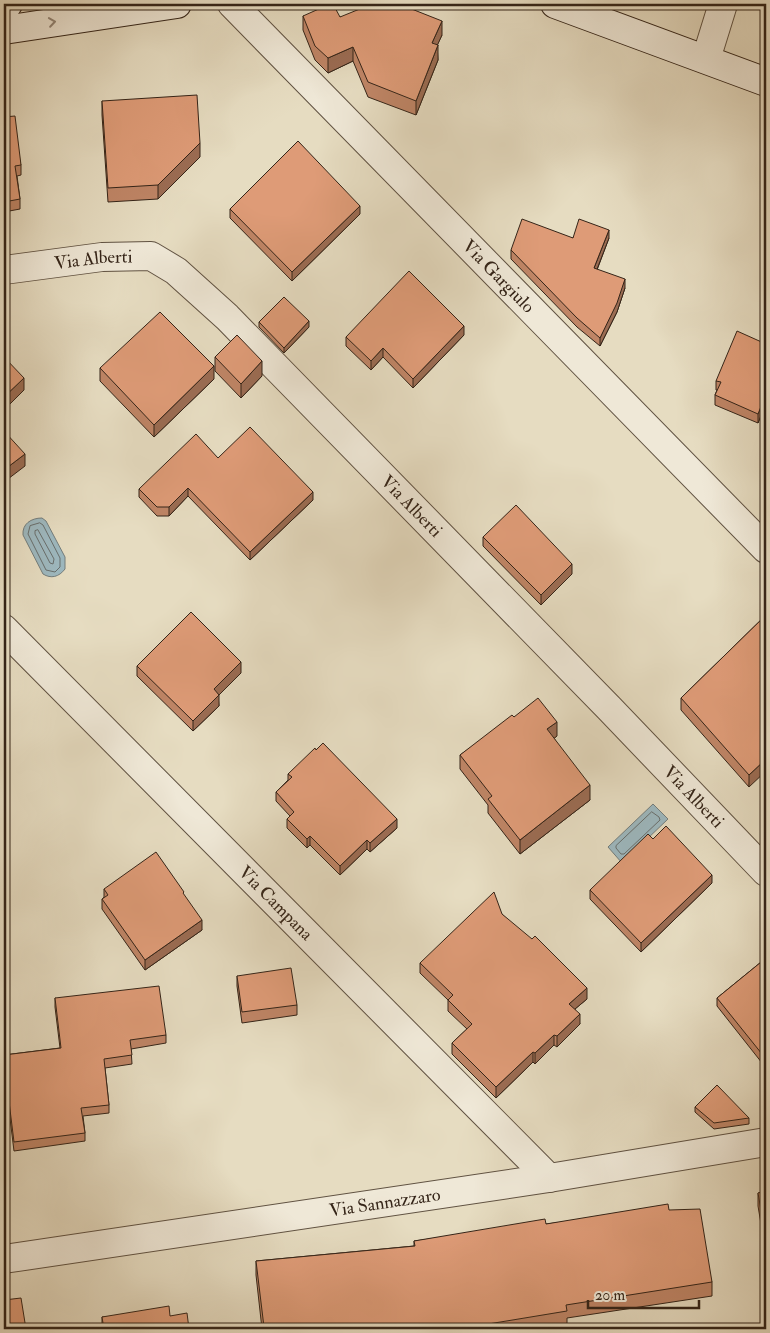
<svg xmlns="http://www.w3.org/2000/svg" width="770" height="1333" viewBox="0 0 770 1333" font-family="'IM FELL Double Pica',serif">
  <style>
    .water { fill: #9db8bf; stroke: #737d7c }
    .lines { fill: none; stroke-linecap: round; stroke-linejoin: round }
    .shore { stroke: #686e6c; stroke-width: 1 }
    .street-casing { stroke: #605242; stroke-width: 30 }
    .secondary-casing { stroke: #342418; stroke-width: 30 }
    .street { stroke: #efe8d7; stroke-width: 28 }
    .secondary { stroke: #efe8d7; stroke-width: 28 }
    .wall { fill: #bf8566; stroke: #342418 }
    .shaded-wall { fill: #9b6c53; stroke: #342418 }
    .building { fill: #de9b77; stroke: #342418 }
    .oneway { stroke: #928678 }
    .labels { text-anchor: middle; stroke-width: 4; stroke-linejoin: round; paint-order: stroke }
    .street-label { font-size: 18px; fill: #342418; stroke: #efe8d7 }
  </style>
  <rect width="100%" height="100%" fill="#e6dcc1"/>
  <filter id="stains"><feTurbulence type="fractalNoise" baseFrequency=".004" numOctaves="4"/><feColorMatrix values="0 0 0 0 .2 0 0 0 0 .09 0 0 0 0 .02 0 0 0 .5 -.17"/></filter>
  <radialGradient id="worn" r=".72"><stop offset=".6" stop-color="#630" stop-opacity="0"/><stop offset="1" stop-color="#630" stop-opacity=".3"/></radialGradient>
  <g class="water">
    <path d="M42 518 46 521 65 557V569C59 577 51 579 43 574L23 535C22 524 31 518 42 518Z"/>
    <path d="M653 804 668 819 622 863 608 847Z"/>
  </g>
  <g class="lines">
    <g class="shore">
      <path d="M40 523 43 525 60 558V567L55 572 46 570 28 534 30 526Z"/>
      <path d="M38 530 54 559 53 564 50 563 35 534V531Z"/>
      <path d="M652 812 659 817 660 820 624 854H621L616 848V846Z"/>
    </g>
    <defs>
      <g id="street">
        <path id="s1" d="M232 4 766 549"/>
        <path d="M706 59 723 4"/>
        <path id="s2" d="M4 270 102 257 151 256 176 271 227 317 609 708 766 872"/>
        <path id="s3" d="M4 629 549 1178"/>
        <path id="s4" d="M4 1259 549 1178 766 1142"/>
      </g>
      <g id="secondary">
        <path d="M555 4 766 82"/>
        <path d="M4 9 8 4"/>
        <path d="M4 30 177 4"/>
      </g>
    </defs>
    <use href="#street" class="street-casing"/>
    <use href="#secondary" class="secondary-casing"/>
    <use href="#street" class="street"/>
    <use href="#secondary" class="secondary"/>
  </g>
  <g class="wall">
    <path d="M303 16 340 17 442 35 437 45 438 60 416 115 368 97 353 61 328 73 315 60 303 30Z"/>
    <path d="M102 101 200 157 158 199 108 202 102 115Z"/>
    <path d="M4 117 21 165V175L17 176 20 199V209L4 212Z"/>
    <path d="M230 209 360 214 292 281 230 218Z"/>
    <path d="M573 238H609L597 270 625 288 617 312 600 346 577 327 511 259V250Z"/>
    <path d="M259 322 309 327 284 353 259 327Z"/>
    <path d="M464 335 413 388 383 357 371 370 346 346V337Z"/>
    <path d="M766 344V403L758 423 715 405V395L717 390H716V381Z"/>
    <path d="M215 357 262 376 241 398 215 371Z"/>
    <path d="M100 368 214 379 154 437 100 381Z"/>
    <path d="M218 458 313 500 250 560 188 496 169 516H157L139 497V489Z"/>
    <path d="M483 537 572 574 541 605 483 546Z"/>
    <path d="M766 615 749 787 681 710V698Z"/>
    <path d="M137 666 241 673 218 695 219 706 193 731 137 676Z"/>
    <path d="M514 717 557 736 554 738 590 800 520 854 488 813V805L460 769V755Z"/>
    <path d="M288 774 397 828 370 852 367 849 340 875 310 845 307 848 287 828V819L290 816 276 801V792L288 780Z"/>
    <path d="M712 883 641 952 590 899V890Z"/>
    <path d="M104 889 184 896 202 930 145 970 102 909V899L104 897Z"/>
    <path d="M502 914 587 999 575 1009 580 1024 557 1047 554 1045 535 1064 533 1062 496 1098 452 1054V1043L467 1029 448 1011V1000L420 973V963Z"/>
    <path d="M766 958V1068L717 1006V998Z"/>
    <path d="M237 976 297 1005V1015L242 1023 237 986Z"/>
    <path d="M55 998 166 1035V1043L131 1049 132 1064 105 1068 109 1105V1113L83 1116 85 1133V1141L14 1151 4 1070V1055L60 1048 55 1007Z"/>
    <path d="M695 1107 749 1118V1124L714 1129 695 1112Z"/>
    <path d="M766 1191V1254L758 1206V1193Z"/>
    <path d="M669 1210 712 1282V1296L567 1318V1324L536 1329H262L256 1275V1261L414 1246V1241L546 1224Z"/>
    <path d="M170 1316 189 1329H102V1317Z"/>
  </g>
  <g class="shaded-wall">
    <path d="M442 21V35L432 57V43Z"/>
    <path d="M438 45V60L416 115V101Z"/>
    <path d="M353 47V61L328 73V58Z"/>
    <path d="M200 143V157L158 199V185Z"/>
    <path d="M360 206V214L292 281V272Z"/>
    <path d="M609 230V238L594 277V268Z"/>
    <path d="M625 279V288L617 312 600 346V338Z"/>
    <path d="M309 321V327L284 353V348Z"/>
    <path d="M464 326V335L413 388V379Z"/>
    <path d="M383 348V357L371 370V361Z"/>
    <path d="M262 361V376L241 398V384Z"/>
    <path d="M214 366V379L154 437V425Z"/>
    <path d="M24 378V390L4 410V397Z"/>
    <path d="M766 394V403L758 423V414Z"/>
    <path d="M25 454V466L4 482V470Z"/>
    <path d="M188 488V496L169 516V507Z"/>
    <path d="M313 492V500L250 560V552Z"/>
    <path d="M572 564V574L541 605V595Z"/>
    <path d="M241 662V673L214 700V689Z"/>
    <path d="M219 695V706L193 731V721Z"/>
    <path d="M557 722V736L547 744V729Z"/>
    <path d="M766 759V771L749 787V775Z"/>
    <path d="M590 785V800L520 854V840Z"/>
    <path d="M397 819V828L370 852V843Z"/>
    <path d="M310 836V845L307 848V839Z"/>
    <path d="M367 840V849L340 875V866Z"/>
    <path d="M712 875V883L641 952V943Z"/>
    <path d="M202 920V930L145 970V960Z"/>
    <path d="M587 988V999L569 1014V1004Z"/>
    <path d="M580 1014V1024L557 1047V1036Z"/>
    <path d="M554 1035V1045L535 1064V1053Z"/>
    <path d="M533 1052V1062L496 1098V1087Z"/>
  </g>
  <g class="building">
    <path d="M330 4H333L340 17 372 4H399L442 21 432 43 438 45 416 101 368 82 353 47 328 58 315 46 303 16Z"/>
    <path d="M197 95 200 143 158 185 108 188 102 101Z"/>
    <path d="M15 116 21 165 15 166 20 199 4 202V117Z"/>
    <path d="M298 141 360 206 292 272 230 209Z"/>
    <path d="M522 219 573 238 579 219 609 230 594 268 625 279 617 303 600 338 577 318 511 250Z"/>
    <path d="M409 271 464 326 413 379 383 348 371 361 346 337Z"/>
    <path d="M284 297 309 321 284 348 259 322Z"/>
    <path d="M160 312 214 366 154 425 100 368Z"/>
    <path d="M737 331 766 344V394L758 414 715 395 721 382 716 381Z"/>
    <path d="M237 335 262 361 241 384 215 357Z"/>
    <path d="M4 357 24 378 4 397Z"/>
    <path d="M250 427 313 492 250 552 188 488 169 507H157L139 489 196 434 218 458Z"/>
    <path d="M4 431 25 454 4 470Z"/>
    <path d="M516 505 572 564 541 595 483 537Z"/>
    <path d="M191 612 241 662 214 689 219 695 193 721 137 666Z"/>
    <path d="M766 615V759L749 775 681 698Z"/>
    <path d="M538 698 557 722 547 729 590 785 520 840 488 799 492 796 460 755 512 715 514 717Z"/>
    <path d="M323 743 397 819 370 843 367 840 340 866 310 836 307 839 287 819 294 812 276 792 292 777 288 774 315 748 316 750Z"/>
    <path d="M666 826 712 875 641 943 590 890 648 834 653 839Z"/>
    <path d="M156 852 184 892 183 893 202 920 145 960 102 899 108 895 104 889Z"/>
    <path d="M494 892 502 914 532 939 535 936 587 988 569 1004 580 1014 557 1036 554 1035 535 1053 533 1052 496 1087 452 1043 472 1024 448 1000 453 995 420 963Z"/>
    <path d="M766 958V1059L717 998Z"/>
    <path d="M291 968 297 1005 242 1012 237 976Z"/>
    <path d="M159 986 166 1035 130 1040 132 1055 104 1059 109 1105 81 1108 85 1133 14 1142 4 1061V1055L61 1048 55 998Z"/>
    <path d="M717 1085 749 1118 714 1123 695 1107Z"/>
    <path d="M766 1191V1240L758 1193Z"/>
    <path d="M668 1204 669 1210 700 1209 712 1282 566 1305 567 1311 458 1329H284V1325L264 1327 256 1261 415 1246 414 1241 545 1219 546 1224Z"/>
    <path d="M21 1298 26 1329H4V1300Z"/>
    <path d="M169 1306 170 1316 187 1313 189 1329H104L102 1317Z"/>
  </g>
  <defs><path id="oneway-chevron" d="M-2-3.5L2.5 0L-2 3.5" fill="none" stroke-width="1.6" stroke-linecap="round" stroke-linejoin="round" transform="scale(1.25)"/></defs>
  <use class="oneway" href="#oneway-chevron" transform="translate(52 22) rotate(-8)"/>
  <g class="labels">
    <g class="street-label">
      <text dy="6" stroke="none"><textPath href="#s2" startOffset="90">Via Alberti</textPath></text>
      <text dy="6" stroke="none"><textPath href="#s1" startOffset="381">Via Gargiulo</textPath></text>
      <text dy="6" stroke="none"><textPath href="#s2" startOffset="510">Via Alberti</textPath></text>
      <text dy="6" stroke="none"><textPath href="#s2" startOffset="915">Via Alberti</textPath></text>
      <text dy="6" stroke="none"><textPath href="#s3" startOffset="386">Via Campana</textPath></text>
      <text dy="6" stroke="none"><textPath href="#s4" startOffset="385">Via Sannazzaro</textPath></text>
    </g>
  </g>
  <rect width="770" height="1333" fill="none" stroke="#e6dcc1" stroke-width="20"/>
  <rect x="5" y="5" width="760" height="1323" fill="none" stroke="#342418" stroke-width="2.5"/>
  <rect x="10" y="10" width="750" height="1313" fill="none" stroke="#342418"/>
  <path d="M588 1300v8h111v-8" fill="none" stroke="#342418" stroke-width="2.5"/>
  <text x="595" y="1300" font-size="15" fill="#342418" stroke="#efe8d7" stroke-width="4" paint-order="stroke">20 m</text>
  <rect width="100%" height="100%" filter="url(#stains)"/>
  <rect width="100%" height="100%" fill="url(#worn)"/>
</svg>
